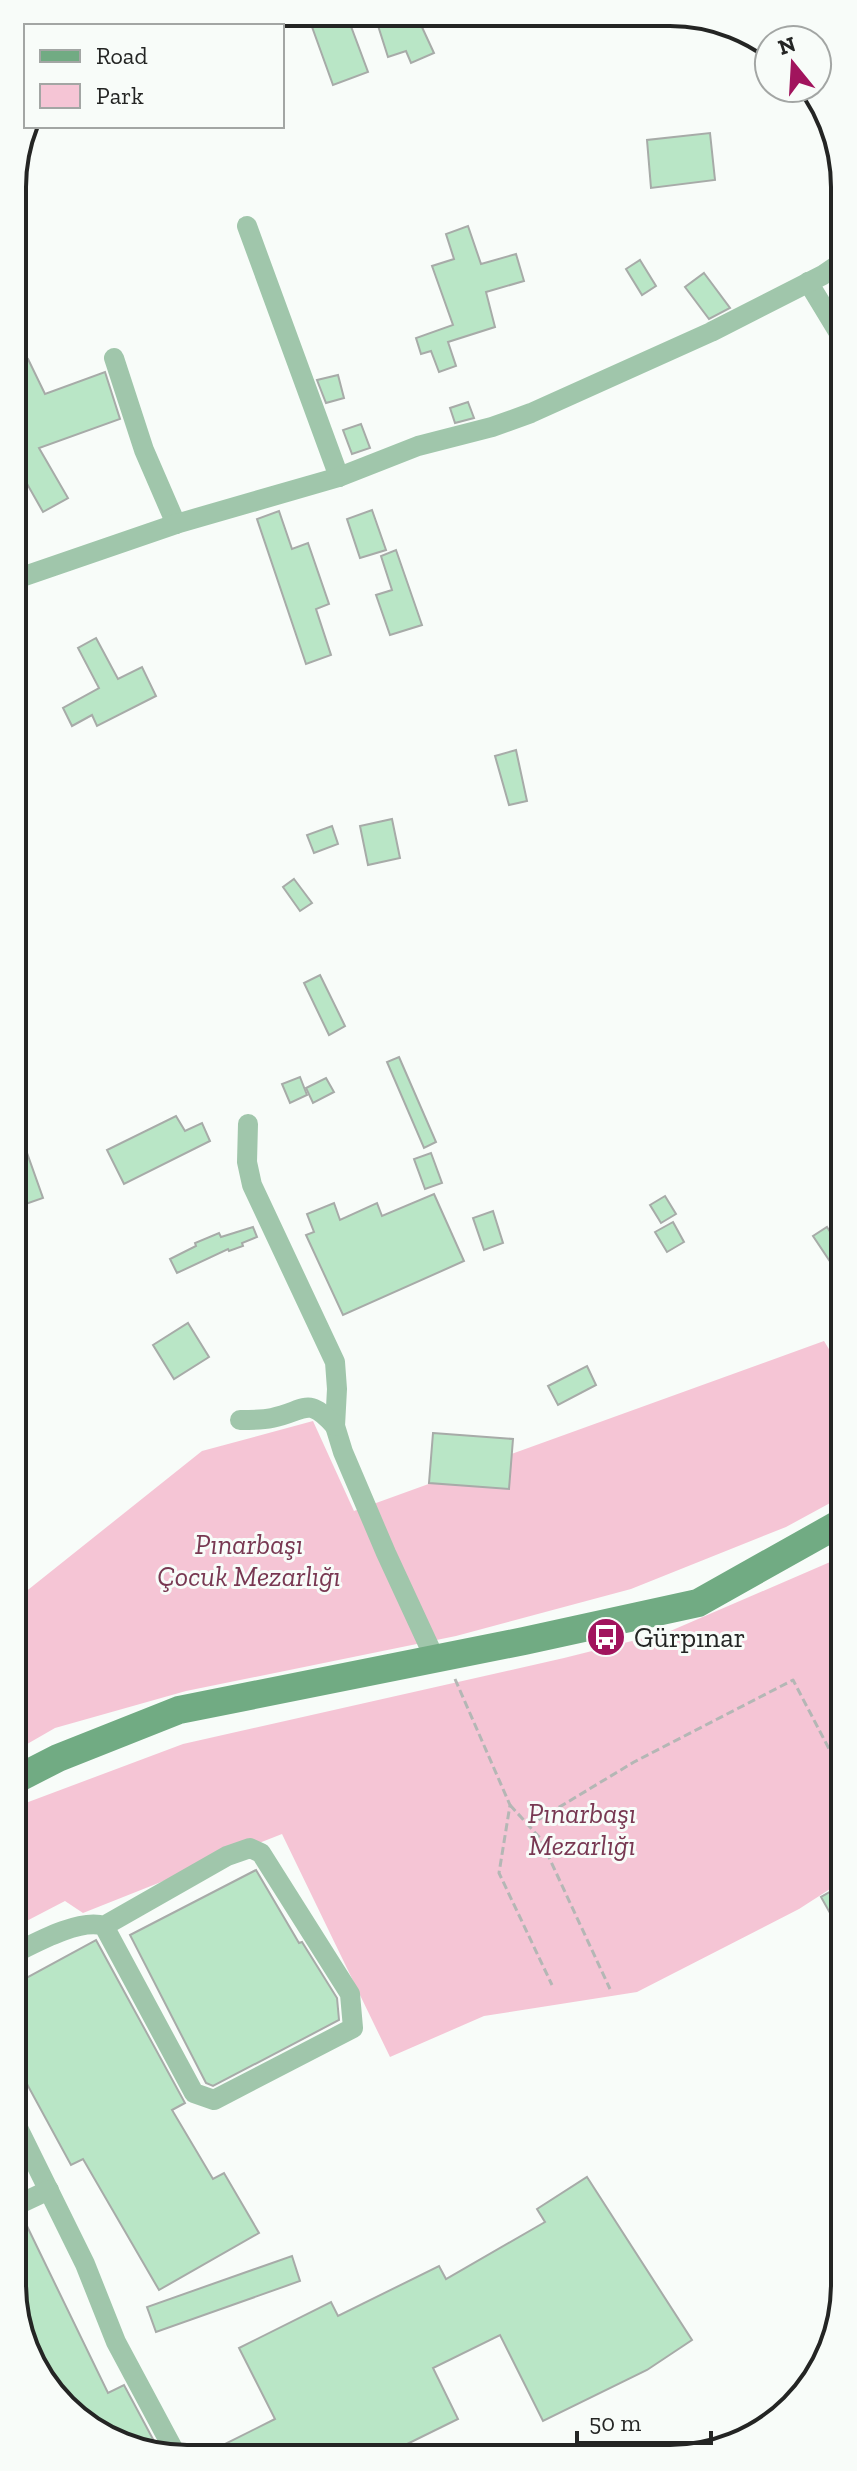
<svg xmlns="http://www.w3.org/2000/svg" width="857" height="2471" viewBox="0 0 857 2471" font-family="'Zilla Slab',serif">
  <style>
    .green { fill: #f5c5d5 }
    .building { fill: #b9e6c6; stroke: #a7aba8; stroke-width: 2 }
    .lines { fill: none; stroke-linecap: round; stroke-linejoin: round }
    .path { stroke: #b4b7b5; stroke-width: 3; stroke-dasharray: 8 4; stroke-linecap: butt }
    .street { stroke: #a0c6ab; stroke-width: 20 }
    .secondary { stroke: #71ab83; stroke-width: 28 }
    .labels { text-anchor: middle; stroke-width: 6; stroke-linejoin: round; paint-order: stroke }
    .park-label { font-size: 28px; font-style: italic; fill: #783852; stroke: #f8fcf9 }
    .poi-label { font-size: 28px; fill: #242524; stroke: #f8fcf9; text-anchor: start }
    .rim { fill: none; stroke: #242524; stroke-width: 4 }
  </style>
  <rect width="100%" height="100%" fill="#f8fcf9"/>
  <g class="green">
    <path d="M824 1341 843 1372V1496L786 1527 631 1589 456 1636 186 1691 55 1728 15 1751 14 1601 202 1451 313 1421 354 1511Z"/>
    <path d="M844 1556V1880L799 1909 637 1992 484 2016 390 2057 282 1834 83 1913 65 1901 15 1927V1807L183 1744 564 1658 668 1632Z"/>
  </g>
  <g class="building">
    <path d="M187 12H228L275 13 254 26H236L230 16 214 26H151V19Z"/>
    <path d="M307 13H346L368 72 333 85Z"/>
    <path d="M374 13 445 14 446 16 421 25 434 53 411 63 406 51 388 57Z"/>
    <path d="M710 133 715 180 651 188 647 140Z"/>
    <path d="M468 226 481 264 516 254 524 281 486 292 495 327 448 342 456 366 439 372 431 351 421 354 416 338 453 325 432 266 454 259 446 234Z"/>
    <path d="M640 260 656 286 642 295 626 269Z"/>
    <path d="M704 273 730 308 709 319 685 287Z"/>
    <path d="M28 359 45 394 105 372 120 419 39 448 68 498 43 512 13 459V405L22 401 13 382V367Z"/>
    <path d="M338 375 344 398 326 403 317 380Z"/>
    <path d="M468 402 474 418 455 423 450 408Z"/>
    <path d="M361 424 370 448 352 454 343 430Z"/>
    <path d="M372 510 386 550 360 558 347 519Z"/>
    <path d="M279 511 292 549 308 543 329 604 316 609 331 655 306 664 257 519Z"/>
    <path d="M396 550 422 625 390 635 376 595 392 590 381 556Z"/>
    <path d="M96 638 118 679 142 667 156 696 97 726 92 715 72 726 63 708 99 688 78 648Z"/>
    <path d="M516 750 527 801 509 805 495 756Z"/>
    <path d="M392 819 400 858 368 865 360 826Z"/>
    <path d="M332 826 338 844 314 853 307 835Z"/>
    <path d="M294 879 312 903 300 911 283 887Z"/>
    <path d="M320 975 345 1026 329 1035 304 983Z"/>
    <path d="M399 1057 436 1142 424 1148 387 1062Z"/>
    <path d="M300 1077 307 1095 290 1103 282 1084Z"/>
    <path d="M326 1078 334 1092 313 1103 306 1088Z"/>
    <path d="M176 1116 185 1131 202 1123 210 1141 124 1184 107 1150Z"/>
    <path d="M14 1122H16L43 1198 14 1208Z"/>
    <path d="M431 1153 442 1183 425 1189 414 1159Z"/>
    <path d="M434 1194 464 1261 343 1315 306 1235 314 1232 307 1214 334 1203 340 1220 377 1203 382 1216Z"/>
    <path d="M665 1196 676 1214 661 1223 650 1205Z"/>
    <path d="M493 1211 503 1243 484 1250 473 1218Z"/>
    <path d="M673 1222 684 1242 667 1252 655 1232Z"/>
    <path d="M253 1227 257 1237 242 1243 243 1246 229 1251 228 1249 177 1273 170 1259 196 1246 195 1243 219 1233 221 1237Z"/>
    <path d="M827 1227 843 1252V1281L813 1236Z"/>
    <path d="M188 1323 209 1357 174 1379 153 1345Z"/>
    <path d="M587 1366 596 1385 558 1405 548 1386Z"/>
    <path d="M433 1433 513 1439 509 1489 429 1483Z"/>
    <path d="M256 1870 299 1943 302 1942 337 1998 339 2020 213 2086 206 2083 130 1935Z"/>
    <path d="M844 1884V1938L821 1897Z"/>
    <path d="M96 1940 185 2103 172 2110 213 2179 224 2173 259 2233 159 2290 83 2159 71 2165 15 2062V1984Z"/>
    <path d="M587 2177 692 2340 647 2370 543 2421 500 2335 433 2368 458 2419 403 2446 408 2456H201L275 2419 239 2348 331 2302 338 2316 439 2266 446 2279 545 2222 537 2209Z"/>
    <path d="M25 2222 108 2393 124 2385 162 2456H153L64 2408 15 2319V2227Z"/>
    <path d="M292 2256 300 2281 156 2332 147 2307Z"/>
  </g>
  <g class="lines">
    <g class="path">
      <path d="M455 1679 510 1805 499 1873 552 1985"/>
      <path d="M510 1805 540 1838 610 1989"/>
      <path d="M528 1826 634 1762 793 1680 837 1764"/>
    </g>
    <g class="street">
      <path d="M247 226 339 477"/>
      <path d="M808 282 842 338"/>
      <path d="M114 358 144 450 176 524"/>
      <path d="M13 580 176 524 339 477 418 446 492 427 531 413 711 332 823 275 842 262"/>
      <path d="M248 1124 247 1162 252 1185 335 1362 337 1389 335 1426 343 1452 386 1553 435 1659"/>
      <path d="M240 1420C251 1420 262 1420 272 1418 306 1411 307 1395 335 1426"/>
      <path d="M15 1953C37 1942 81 1918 104 1926L194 2093 214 2100 353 2028 350 1994 261 1853 250 1848 227 1856 104 1926"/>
      <path d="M15 2122 85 2264 116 2342 177 2456"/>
      <path d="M15 2206 49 2190"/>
    </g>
    <path class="secondary" d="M15 1780 58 1758 179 1710 524 1641 698 1603 844 1521"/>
  </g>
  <defs>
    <symbol id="bus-disc" viewBox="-11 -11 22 22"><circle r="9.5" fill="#a1145d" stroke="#f8fcf9"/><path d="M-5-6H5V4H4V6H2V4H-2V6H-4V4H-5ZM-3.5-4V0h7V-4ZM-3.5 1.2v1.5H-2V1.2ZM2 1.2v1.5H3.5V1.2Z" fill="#fff"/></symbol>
  </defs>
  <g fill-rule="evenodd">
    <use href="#bus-disc" x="584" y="1615" width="44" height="44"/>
  </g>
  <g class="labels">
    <g class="park-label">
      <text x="249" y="1554">Pınarbaşı<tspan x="249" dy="32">Çocuk Mezarlığı</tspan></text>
      <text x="582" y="1823">Pınarbaşı<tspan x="582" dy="32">Mezarlığı</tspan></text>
    </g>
    <g class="poi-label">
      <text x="634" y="1647">Gürpınar</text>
    </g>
  </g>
  <path d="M0 0H857V2471H0ZM187 26H670A161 161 0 0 1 831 187V2284A161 161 0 0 1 670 2445H187A161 161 0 0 1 26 2284V187A161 161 0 0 1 187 26Z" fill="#f8fcf9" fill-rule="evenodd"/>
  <path class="rim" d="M187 26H670A161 161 0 0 1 831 187V2284A161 161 0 0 1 670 2445H187A161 161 0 0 1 26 2284V187A161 161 0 0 1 187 26Z"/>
  <rect x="24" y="24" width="260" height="104" fill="#f8fcf9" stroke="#a3a6a4" stroke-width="2"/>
  <rect x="40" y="50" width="40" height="12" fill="#71ab83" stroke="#a3a6a4" stroke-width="2"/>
  <text x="96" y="64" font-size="24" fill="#242524">Road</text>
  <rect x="40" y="84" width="40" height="24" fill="#f5c5d5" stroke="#a3a6a4" stroke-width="2"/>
  <text x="96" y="104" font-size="24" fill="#242524">Park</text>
  <g transform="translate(793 64) rotate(342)"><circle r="38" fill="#f8fcf9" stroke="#a3a6a4" stroke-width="2"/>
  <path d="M0-6L14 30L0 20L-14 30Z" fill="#a1145d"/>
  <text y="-12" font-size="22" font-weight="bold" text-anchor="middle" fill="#242524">N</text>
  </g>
  <path d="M577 2431v12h134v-12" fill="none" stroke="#242524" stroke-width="4"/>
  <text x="589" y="2431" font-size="24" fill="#242524" stroke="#f8fcf9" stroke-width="6" paint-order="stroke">50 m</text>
</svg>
